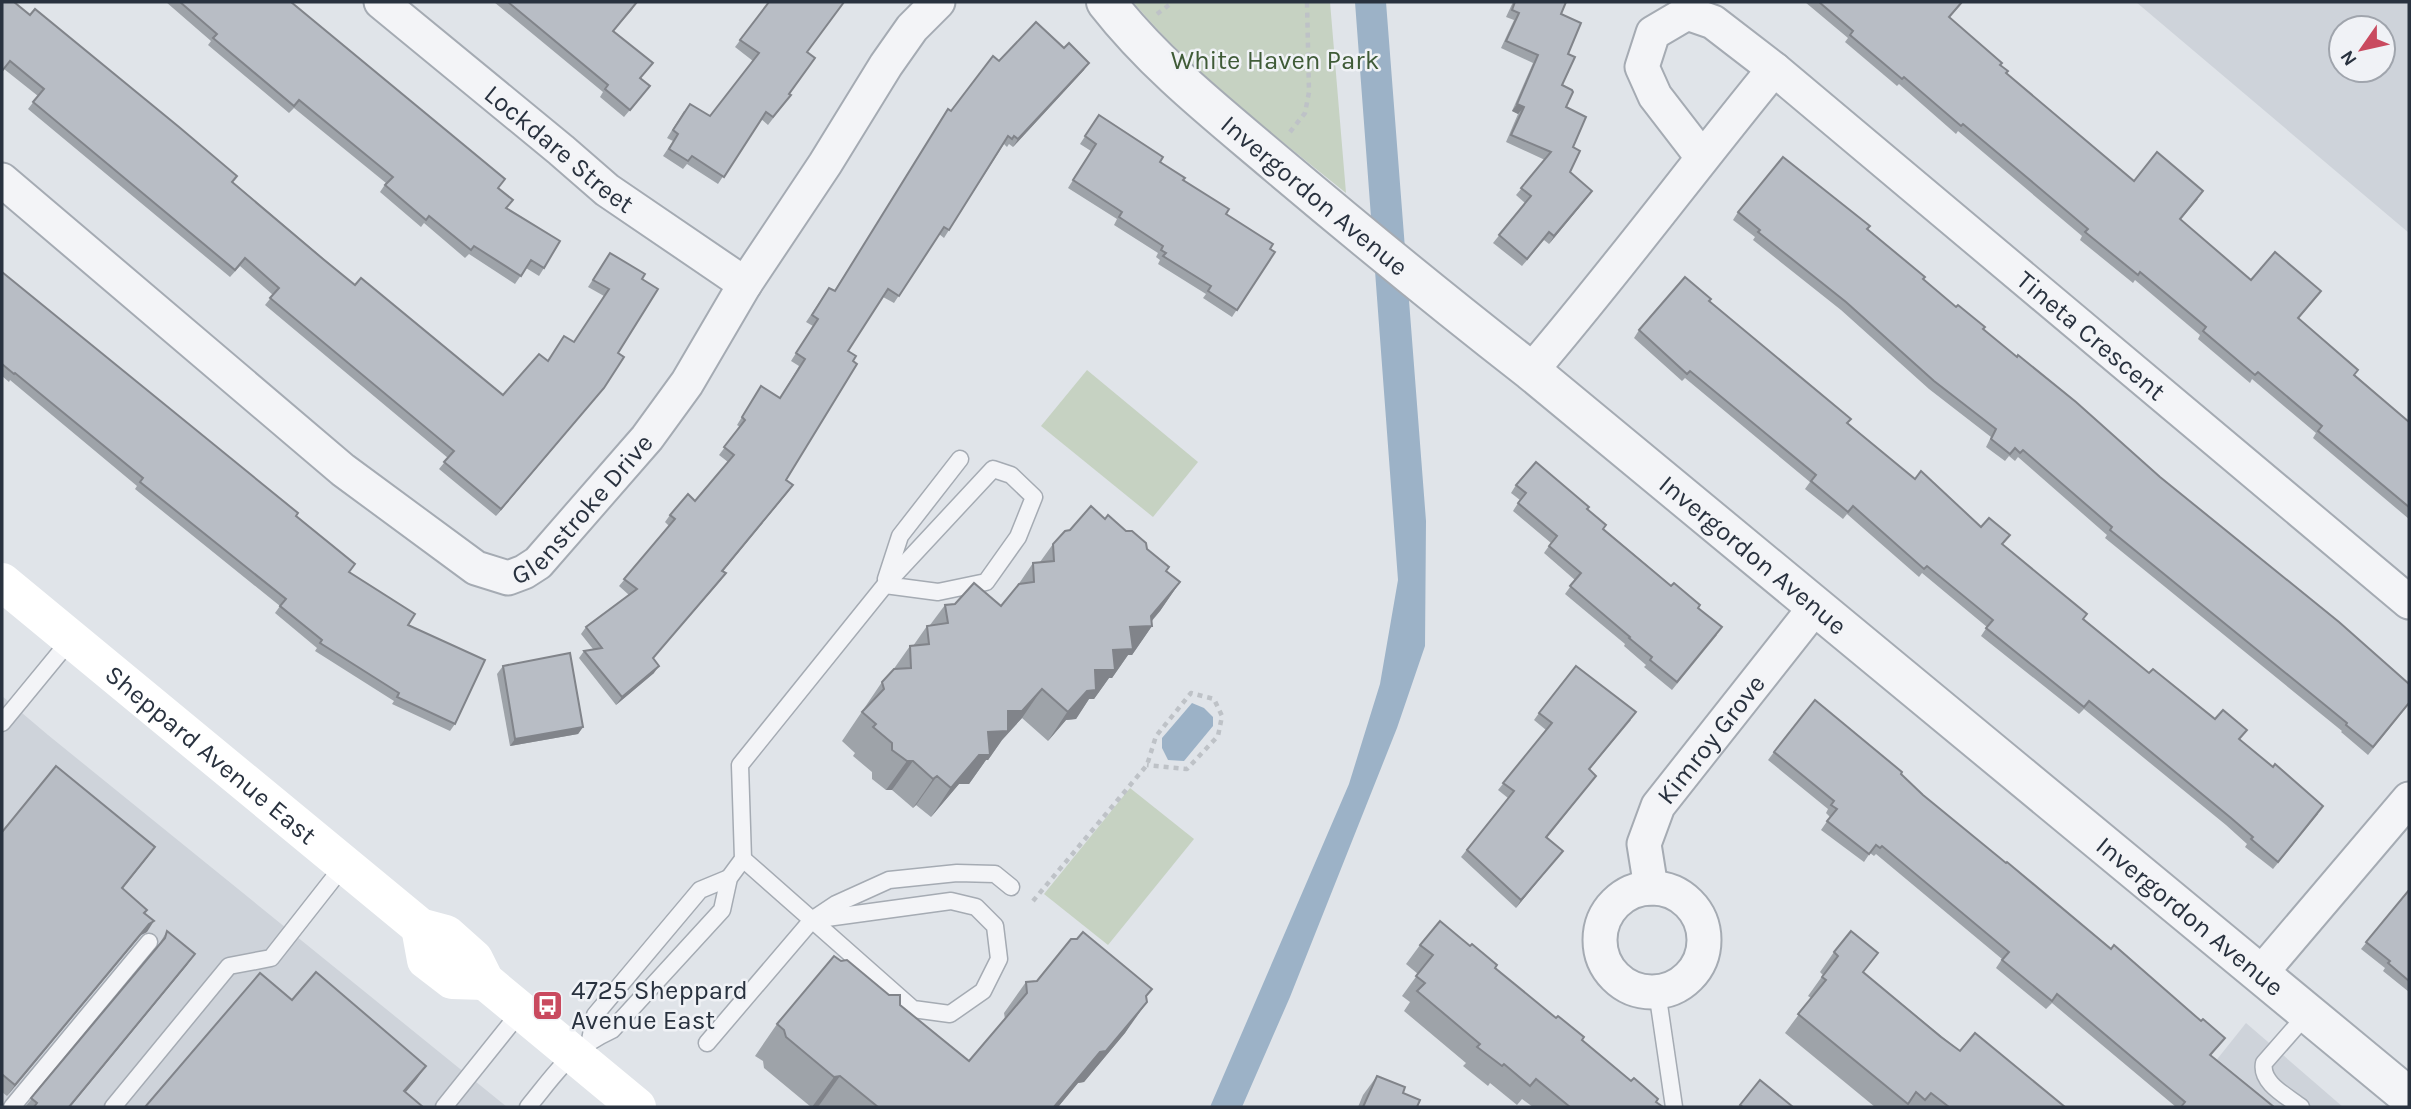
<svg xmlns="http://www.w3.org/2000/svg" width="2411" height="1109" viewBox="0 0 2411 1109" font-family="Karla,sans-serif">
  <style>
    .built { fill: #ced3da; fill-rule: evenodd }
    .green { fill: #c6d2c2 }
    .water { fill: #9cb2c7 }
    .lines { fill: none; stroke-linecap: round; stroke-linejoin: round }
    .service-casing { stroke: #a5abb3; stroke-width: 19 }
    .minor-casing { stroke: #a5abb3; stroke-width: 37 }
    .tertiary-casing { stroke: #a5abb3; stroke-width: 42 }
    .path { stroke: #bec2c7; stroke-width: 4.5; stroke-dasharray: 5 5; stroke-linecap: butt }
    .service { stroke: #f3f4f7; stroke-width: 16 }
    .minor { stroke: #f3f4f7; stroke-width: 33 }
    .tertiary { stroke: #f3f4f7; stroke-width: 38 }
    .secondary { stroke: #fff; stroke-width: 38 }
    .wall { fill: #9ea3a9 }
    .shaded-wall { fill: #81848a }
    .building { fill: #b8bdc5; stroke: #81848a; stroke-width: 2 }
    .labels { text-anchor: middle; stroke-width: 5; stroke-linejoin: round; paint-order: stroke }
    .park-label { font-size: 26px; fill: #3f5b37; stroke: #f0f2f6 }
    .street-label { font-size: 26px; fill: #29323f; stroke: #f0f2f6 }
    .poi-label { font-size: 26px; fill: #29323f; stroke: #f0f2f6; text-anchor: start }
  </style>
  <rect width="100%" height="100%" fill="#e0e4e9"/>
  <g class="built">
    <path d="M2136 2H2409V233ZM2341 28H2383V70H2341Z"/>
    <path d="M2 696 48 735 507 1107H2Z"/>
    <path d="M2246 1023 2343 1107H2179Z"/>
  </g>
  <g class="green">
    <path d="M1133 2H1330L1346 193C1272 133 1195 75 1133 2Z"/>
    <path d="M1087 370 1198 462 1153 517 1041 426Z"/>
    <path d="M1130 788 1194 839 1108 945 1044 894Z"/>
  </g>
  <g class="water">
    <path d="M1355 2H1386L1426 521 1425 646 1397 728 1290 997 1242 1107H1210L1349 784 1380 684 1398 580Z"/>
    <path d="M1192 703 1204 708 1213 717V726L1184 761 1168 760 1162 748V738Z"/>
  </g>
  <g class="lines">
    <defs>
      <g id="service">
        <path d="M886 579 900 536 960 459"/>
        <path d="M2 723 71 639"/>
        <path d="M743 859 913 1009 950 1014 983 991 999 959 995 926 976 907 951 901 812 920"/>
        <path d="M1657 991 1674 1107"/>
        <path d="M590 1040 595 1015 700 890 729 878"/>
        <path d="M707 1043 812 920 836 904 889 880 957 873 995 874 1011 887"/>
        <path d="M12 1107 149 942"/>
        <path d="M113 1107 229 966 271 958 344 865"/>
        <path d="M444 1107 521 1011"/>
        <path d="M528 1107C557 1072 569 1050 612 1030L722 910 729 878 743 859 740 765 885 585 993 469 1011 475 1034 497 1018 537 986 582 938 592 885 585"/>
        <path d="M2301 1107C2287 1096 2260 1083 2264 1063L2308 1013"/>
      </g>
      <g id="minor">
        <path id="s1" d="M381 2 561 150 607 190 745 284"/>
        <path d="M1702 157 1655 96 1642 67 1653 33 1687 13 1713 22 1774 69"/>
        <path id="s2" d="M2 180 343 470 476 568 508 578 524 572 538 563 647 438 687 383 745 284 825 164 886 65 912 28 938 2"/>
        <path id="s3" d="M1531 371C1615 273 1692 169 1774 69L2409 602"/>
        <path id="s4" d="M1651 888 1644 844 1658 806 1816 606"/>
        <circle cx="1652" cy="940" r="52"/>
        <path d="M2261 973 2409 799"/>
      </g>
      <g id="tertiary">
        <path id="s5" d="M1106 2C1156 66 1218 114 1279 166 1362 236 1445 304 1531 371L2409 1097"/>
      </g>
    </defs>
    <use href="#service" class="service-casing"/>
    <use href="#minor" class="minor-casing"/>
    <use href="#tertiary" class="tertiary-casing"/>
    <g class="path">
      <path d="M1157 14 1173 2"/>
      <path d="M1290 132 1305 113 1309 92 1307 2"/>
      <path d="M1033 901 1147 765 1156 736 1191 693 1214 699 1222 716 1218 736 1187 769 1147 765"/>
    </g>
    <use href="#service" class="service"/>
    <use href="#minor" class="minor"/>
    <use href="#tertiary" class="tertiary"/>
    <g class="secondary">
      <path id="s6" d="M2 582 420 927 446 934 474 959 485 981 637 1107"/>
      <path d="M420 927 426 960 452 980 485 981"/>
    </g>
  </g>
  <g class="wall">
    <path d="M2 2 233 182 355 285 503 395 548 361 574 342 604 296 588 287 610 253 642 279 618 353 598 395 496 516 439 469 448 458 265 305 273 295 240 266 230 277 28 109 38 96 4 69Z"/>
    <path d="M166 2H291L498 188 507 208 544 268 539 276 526 268 515 284 469 254 465 258 424 223 421 227 380 192 386 183 294 108 289 113 208 45 211 41Z"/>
    <path d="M494 2H636L632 10 613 31 647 71 641 78 650 86 624 117 600 97 603 92Z"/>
    <path d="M769 2 807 52 785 103 768 125 761 119 718 184 687 164 683 169 663 156 673 141 667 138 684 111 710 116 753 61 735 47Z"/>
    <path d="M1513 2H1566L1561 14 1568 54 1562 85 1573 147 1570 172 1587 198 1549 244 1544 240 1522 266 1493 243 1525 203 1516 195 1545 160 1506 142 1518 114 1512 111 1533 63 1501 48 1514 20 1506 17Z"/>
    <path d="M1805 2H1963L1949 18 2000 65 2006 73 2134 181 2198 199 2180 220 2251 280 2321 291 2298 319 2355 375 2409 422V519L2313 438 2316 433 2252 379 2250 383 2198 339 2200 335 2135 280 2133 283 2080 240 2082 236 1958 131 1956 134 1899 84 1897 86 1845 42 1848 38Z"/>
    <path d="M999 61 1084 70 1013 147 1009 144 1007 147 1004 144 949 230 944 238 939 234 894 303 883 297 848 351 786 480 788 492 723 571 720 581 653 658 654 673 616 705 579 658 584 651 593 649 581 634 586 627 629 595 619 586 669 526 665 522 670 515 695 501 728 462 719 455 740 427 737 425 756 394 780 398 799 366 791 361 813 326 806 322 829 288 834 291 951 111Z"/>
    <path d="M1099 115 1275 252 1232 317 1203 298 1206 294 1158 264 1160 260 1156 257 1158 253 1114 225 1117 219 1068 188 1091 151 1080 144Z"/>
    <path d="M1738 212 1868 229 1923 279 1983 329 2409 704 2368 755 2341 732 2342 731 2105 538 2107 535 2018 457 2015 461 2009 456 2005 461 1986 447 1991 437 1929 389 1841 310 1753 240 1755 237 1733 220Z"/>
    <path d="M2 272 296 516 350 572 408 625 455 724 450 731 392 704 394 701 315 651 317 648 275 613 280 606 135 489 137 486 10 380 9 382 2 376Z"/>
    <path d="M1709 301 1848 423 1915 479 1981 527 2003 545 2084 619 2149 673 2240 739 2318 814 2273 869 2245 847 2247 844 2226 825 2084 709 2079 714 1981 636 1987 627 1922 573 1919 577 1847 514 1843 519 1805 489 1810 482 1685 378 1682 381 1634 338 1639 330Z"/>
    <path d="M1516 485 1587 509 1604 529 1698 608 1717 635 1672 690 1644 667 1646 665 1624 646 1625 644 1565 594 1575 580 1544 553 1551 543 1513 511 1520 500 1511 493Z"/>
    <path d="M1105 519 1147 549 1166 571 1180 582 1160 611 1152 621V626L1132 655H1128L1112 678H1109L1094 699H1089L1076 719 1066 720 1048 741 1022 718 1002 740 988 760H986L969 784H959L931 817 916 805 913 808 892 790H886L872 779V772L853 756 855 753 842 741 882 682 893 670 910 646H913L927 626 930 625 945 605 1001 606 1018 585 1033 563 1040 562 1053 544 1070 530Z"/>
    <path d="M503 666 583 727 578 734 510 746 497 674Z"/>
    <path d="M1539 713 1631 720 1589 770 1596 776 1547 838 1557 858 1516 908 1461 857 1508 798 1498 790 1546 730 1534 720Z"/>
    <path d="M1774 752 1901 774 1923 795 2006 863 2201 1021 2225 1038 2211 1055 2274 1107H2176L2052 1003 2046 1009 1996 968 2002 959 1876 854 1874 856 1870 853 1864 862 1821 830 1830 817 1826 813 1828 809 1768 760Z"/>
    <path d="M2 832 147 858 122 888 145 913 147 932 141 935 7 1096 2 1092Z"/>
    <path d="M2409 890V992L2383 971 2385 968 2361 949Z"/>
    <path d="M167 931 187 965 70 1107H25L158 946Z"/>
    <path d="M1420 945 1495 968 1663 1107H1533L1522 1099 1517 1105 1490 1083 1488 1086 1463 1066 1466 1063 1404 1011 1410 1002 1402 996 1418 974 1406 964Z"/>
    <path d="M1834 952 1864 973 1960 1051 2065 1107H1875L1785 1033 1811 998 1808 996 1823 975 1820 972Z"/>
    <path d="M1026 982 1146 997 1125 1033 1084 1082 1078 1083 1058 1107H811L764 1068 763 1061 755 1056 777 1024 900 1005 969 1061 1005 1019 1004 1013Z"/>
    <path d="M1377 1076 1403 1093 1417 1107H1358L1363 1095Z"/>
  </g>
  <g class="shaded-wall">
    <path d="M1089 63 1084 70 1013 147 1018 139Z"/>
    <path d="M1517 104 1524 107 1518 114 1512 111Z"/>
    <path d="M1592 191 1587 198 1549 244 1554 236Z"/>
    <path d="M604 388 598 395 496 516 501 509Z"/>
    <path d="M793 485 788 492 717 578 722 571Z"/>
    <path d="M726 573 720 581 647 665 653 658Z"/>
    <path d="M1180 582 1160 611 1147 626H1152L1132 655H1128L1112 678H1109L1094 699H1089L1076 719 1066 720 1048 741 1095 670 1130 627 1151 616Z"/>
    <path d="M659 666 654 673 616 705 622 697Z"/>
    <path d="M1042 689 1022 718 1002 740 988 760H986L969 784H959L931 817 988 732 1008 711Z"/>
    <path d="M583 727 578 734 510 746 515 739Z"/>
    <path d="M907 761H913L892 790H886Z"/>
    <path d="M937 776 916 805 913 808 933 779Z"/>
    <path d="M155 847 147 858 114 899 122 888Z"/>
    <path d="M1563 851 1557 858 1516 908 1521 900Z"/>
    <path d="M154 921 147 932 141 935 7 1096 15 1085 149 924Z"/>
    <path d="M195 954 187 965 70 1107H69Z"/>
    <path d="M1147 1002 1125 1033 1084 1082 1078 1083 1058 1107H1054L1100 1052Z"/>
    <path d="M426 1066 416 1080 394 1106 404 1091Z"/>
    <path d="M840 1076 818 1107H812L834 1077Z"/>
  </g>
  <g class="building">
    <path d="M2 2H14L30 15 35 9 179 127 237 176 232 182 323 259 355 285 361 278 503 395 539 354 548 361 564 336 574 342 609 289 593 280 610 253 645 274 642 279 658 289 618 353 624 357 604 388 501 509 444 462 454 451 270 298 279 288 245 258 235 270 33 102 44 89 10 61 2 71Z"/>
    <path d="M180 2H291L505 179 498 188 513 200 506 208 560 241 544 268 531 260 521 276 474 246 471 250 429 216 426 220 385 185 393 177 299 100 294 106 213 38 217 34Z"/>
    <path d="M508 2H637L613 31 653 63 640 78 650 86 630 110 605 89 608 85Z"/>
    <path d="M769 2H844L807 52 815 58 789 94 791 95 773 117 766 112 724 177 692 156 688 161 669 149 678 134 673 130 690 104 710 116 759 53 740 40Z"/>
    <path d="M1515 2H1566L1561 14 1581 23 1568 54 1575 57 1562 85 1572 90 1573 92 1566 107 1586 117 1573 147 1580 151 1570 172 1592 191 1554 236 1549 232 1527 259 1499 235 1531 196 1521 188 1551 152 1511 135 1524 107 1517 104 1538 55 1506 41 1519 13 1512 10Z"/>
    <path d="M1819 2H1962L1949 17 2002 63 2000 65 2008 71 2006 73 2134 181 2157 152 2203 191 2180 219 2251 280 2275 252 2321 291 2298 318 2358 370 2354 375 2409 422V507L2318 431 2322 426 2258 372 2255 375 2203 331 2206 327 2140 272 2138 275 2085 232 2088 229 2030 180 1963 124 1961 126 1904 77 1902 79 1850 35 1853 31Z"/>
    <path d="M1036 22 1064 48 1069 43 1089 63 1018 139 1014 136 1012 139 1008 136 949 230 944 227 899 296 888 289 848 351 856 356 853 361 857 364 786 480 793 485 722 571 726 573 653 658 659 666 622 697 584 651 602 648 586 627 637 589 624 579 675 519 670 515 688 494 695 501 734 455 724 447 745 420 742 417 761 386 780 398 805 359 796 353 818 319 812 315 829 288 835 291 948 109 951 111 993 56 999 61Z"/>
    <path d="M1099 115 1163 157 1160 162 1185 178 1183 180 1229 209 1226 214 1273 244 1270 249 1275 252 1237 310 1208 291 1211 286 1163 256 1166 253 1161 250 1163 246 1119 217 1122 212 1073 180 1096 144 1085 136Z"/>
    <path d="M1783 157 1870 226 1867 229 1925 277 1923 279 1956 307 1958 305 1985 327 1983 329 2017 357 2018 355 2076 402 2160 477 2339 622 2409 684V703L2373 747 2346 725 2347 723 2110 530 2112 527 2023 450 2020 453 2015 448 2010 454 1991 439 1996 429 1934 381 1846 302 1758 232 1760 230 1738 212Z"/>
    <path d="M2 272 298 513 296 516 355 564 349 572 415 614 408 625 485 660 455 724 397 697 399 693 320 643 322 640 280 606 286 599 140 482 143 478 15 373 14 374 2 364Z"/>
    <path d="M1685 277 1711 299 1709 301 1851 419 1847 423 1915 479 1921 471 1981 527 1989 518 2010 535 2002 544 2087 614 2083 619 2149 673 2153 669 2215 719 2223 710 2247 730 2239 739 2273 767 2275 764 2323 806 2278 862 2251 839 2253 837 2231 818 2089 701 2084 707 1986 628 1993 620 1927 566 1924 569 1853 506 1848 512 1811 481 1816 475 1690 371 1687 374 1639 330Z"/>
    <path d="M1536 462 1589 507 1587 509 1606 525 1603 529 1671 586 1674 583 1700 605 1698 608 1722 627 1677 682 1650 660 1652 657 1629 638 1630 637 1570 586 1581 573 1549 546 1557 536 1518 503 1526 493 1516 485Z"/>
    <path d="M1091 506 1105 519 1108 515 1126 531H1132L1146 543 1147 549 1169 567 1166 571 1180 582 1151 616 1152 626 1130 627 1133 649 1113 650 1115 670H1095L1096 690 1087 691 1068 712 1042 689 1022 711H1008V731L988 732 990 755H979L951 788 937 776 933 779 913 761H907L892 750V743L873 727 876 724 862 712 884 689 882 682 894 669 911 668 910 646 929 644 927 626 948 623 945 605 955 604 974 583 1001 606 1019 584 1034 582 1033 563 1054 561 1053 544 1065 531 1070 530Z"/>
    <path d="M570 653 583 727 515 739 503 666Z"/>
    <path d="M1576 666 1636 712 1589 769 1596 776 1546 837 1563 851 1521 900 1467 850 1514 791 1503 783 1552 723 1539 713Z"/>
    <path d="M1815 700 1902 772 1901 774 1923 795 2006 863 2007 862 2111 949 2114 945 2201 1021 2203 1019 2225 1038 2210 1055 2274 1107H2181L2185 1102 2057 994 2052 1001 2002 960 2009 952 1882 846 1880 848 1876 845 1869 854 1827 821 1837 809 1831 805 1834 801 1774 752Z"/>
    <path d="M56 766 155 847 122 888 147 910 144 913 154 921 149 924 15 1085 3 1075 2 1076V832Z"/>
    <path d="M2409 890V981L2388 963 2390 961 2366 942Z"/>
    <path d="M1440 921 1470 946 1472 944 1497 965 1495 968 1556 1018 1558 1016 1584 1037 1582 1040 1631 1081 1634 1078 1658 1099 1656 1102 1663 1107H1570L1536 1079 1530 1086 1504 1064 1502 1066 1477 1047 1480 1044 1417 991 1425 983 1416 976 1433 955 1420 945Z"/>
    <path d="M167 931 195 954 69 1107H34L37 1103 31 1098 165 938Z"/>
    <path d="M1851 931 1878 953 1863 972 1941 1037 1960 1051 1975 1033 2065 1107H1949L1931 1093 1925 1100 1916 1092 1908 1104 1798 1014 1826 980 1822 977 1838 956 1834 952Z"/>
    <path d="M1083 932 1152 989 1146 996 1147 1002 1106 1051 1100 1052 1054 1107H878L840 1076 834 1077 786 1037 784 1030 777 1024 834 956 841 961 847 960 889 995H900V1005L969 1061 1027 993 1026 982 1037 981 1071 939H1077Z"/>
    <path d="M316 972 426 1066 404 1091 423 1107H145L260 973 292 1000Z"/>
    <path d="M1377 1076 1405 1087 1403 1093 1420 1100 1417 1107H1363Z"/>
    <path d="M1760 1080 1793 1107H1743L1740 1105Z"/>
  </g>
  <defs>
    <symbol id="bus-square" viewBox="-11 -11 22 22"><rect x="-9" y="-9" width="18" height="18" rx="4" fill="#c94a5f" stroke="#f0f2f6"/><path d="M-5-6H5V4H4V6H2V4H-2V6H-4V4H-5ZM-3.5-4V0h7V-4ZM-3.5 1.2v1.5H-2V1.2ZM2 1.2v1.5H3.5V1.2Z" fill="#fff"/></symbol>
  </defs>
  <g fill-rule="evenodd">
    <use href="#bus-square" x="530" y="988" width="35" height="35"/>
  </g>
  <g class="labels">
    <g class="park-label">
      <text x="1275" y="69">White Haven Park</text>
    </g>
    <g class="street-label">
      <text dy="9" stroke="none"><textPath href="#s1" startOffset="231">Lockdare Street</textPath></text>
      <text dy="9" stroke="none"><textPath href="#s5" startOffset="285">Invergordon Avenue</textPath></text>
      <text dy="9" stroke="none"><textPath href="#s3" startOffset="802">Tineta Crescent</textPath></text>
      <text dy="9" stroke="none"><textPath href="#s2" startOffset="749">Glenstroke Drive</textPath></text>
      <text dy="9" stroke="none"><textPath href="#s5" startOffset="852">Invergordon Avenue</textPath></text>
      <text dy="9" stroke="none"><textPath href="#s4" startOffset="170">Kimroy Grove</textPath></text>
      <text dy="9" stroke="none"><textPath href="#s6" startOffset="271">Sheppard Avenue East</textPath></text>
      <text dy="9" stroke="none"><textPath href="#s5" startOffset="1419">Invergordon Avenue</textPath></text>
    </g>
    <g class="poi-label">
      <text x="571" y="999">4725 Sheppard<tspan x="571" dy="30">Avenue East</tspan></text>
    </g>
  </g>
  <rect width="2411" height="1109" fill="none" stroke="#29323f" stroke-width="7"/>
  <g transform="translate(2362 49) rotate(236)"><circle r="33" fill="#f0f2f6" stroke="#a0a5ad" stroke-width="2"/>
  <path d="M0-5L12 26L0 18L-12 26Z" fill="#c94a5f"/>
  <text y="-10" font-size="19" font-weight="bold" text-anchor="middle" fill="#29323f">N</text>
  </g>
</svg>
